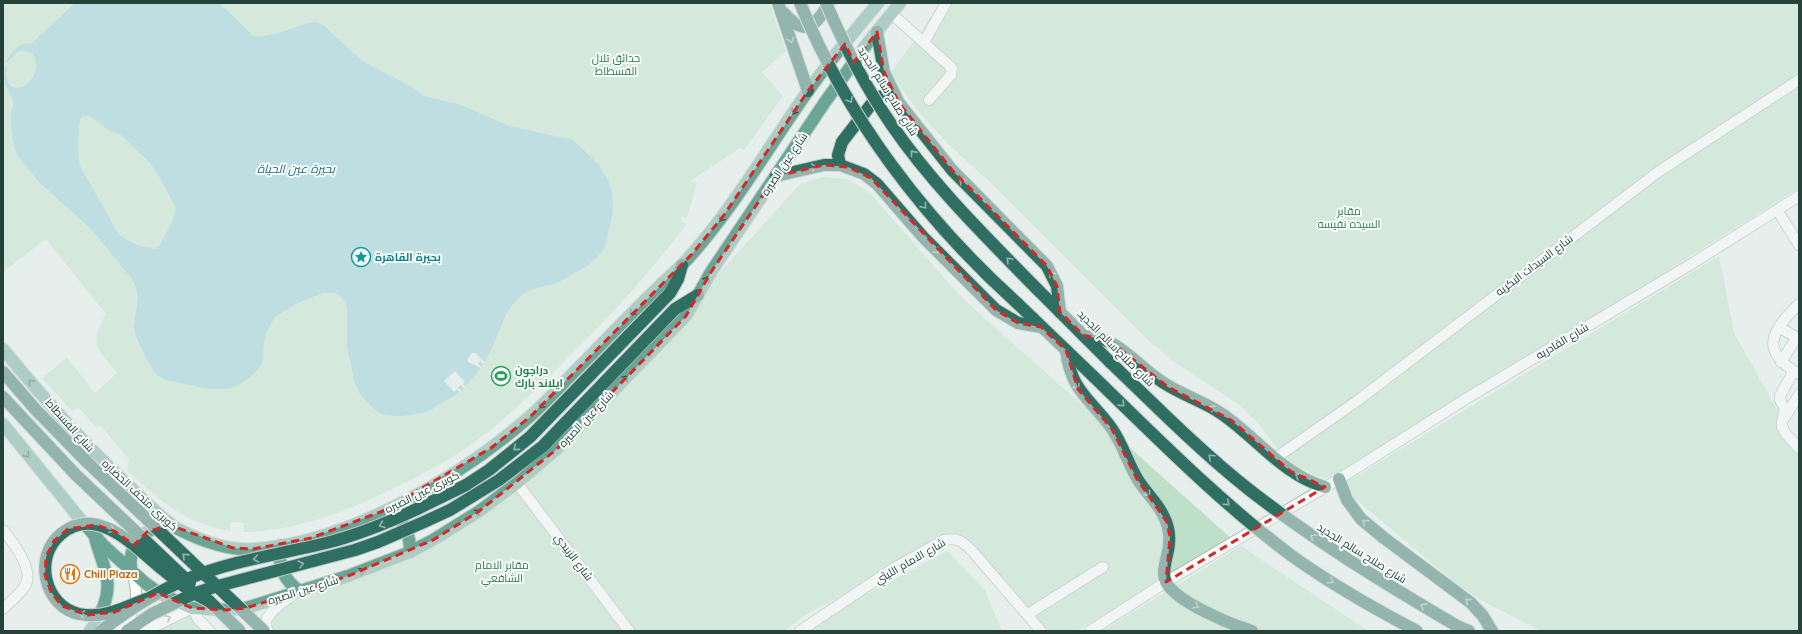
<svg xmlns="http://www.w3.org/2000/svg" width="1802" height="634" viewBox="0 0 1802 634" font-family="Quicksand,Cairo,sans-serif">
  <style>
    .green { fill: #bfe0c8 }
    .water { fill: #8ec9d4; fill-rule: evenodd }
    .pier { fill: #e6efeb }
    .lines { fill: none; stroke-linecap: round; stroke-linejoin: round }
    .minor-casing { stroke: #a8b8b2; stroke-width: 12 }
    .major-casing { stroke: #c2cac8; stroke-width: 14 }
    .highway-casing { stroke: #c2cac8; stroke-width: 14 }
    .minor { stroke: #fff; stroke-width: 10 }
    .major { stroke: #6aa596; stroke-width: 12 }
    .highway { stroke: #2f6f62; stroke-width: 12 }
    .highway-bridge-casing { stroke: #c2cac8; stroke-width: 14; stroke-linecap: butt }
    .highway-bridge { stroke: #2f6f62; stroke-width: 12 }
    .oneway { stroke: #93b5ae }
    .oneway2 { stroke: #365b51 }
    .oneway3 { stroke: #92a09c }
    .marked { fill: none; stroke: #d62828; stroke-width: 3; stroke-dasharray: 8 5; stroke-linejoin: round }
    .labels { text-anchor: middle; stroke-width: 4; stroke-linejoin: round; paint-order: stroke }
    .park-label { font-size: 11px; fill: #2d7a4b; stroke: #f7fbf9 }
    .street-label { font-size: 11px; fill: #24423a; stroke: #f7fbf9 }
    .culture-label { font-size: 11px; font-weight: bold; fill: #0d838f; stroke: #f7fbf9; text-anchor: start }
    .leisure-label { font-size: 11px; font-weight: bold; fill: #27864d; stroke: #f7fbf9; text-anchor: start }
    .food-label { font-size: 11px; font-weight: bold; fill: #c56008; stroke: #f7fbf9; text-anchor: start }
    .water-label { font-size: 12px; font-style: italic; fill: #1c6f80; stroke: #f7fbf9 }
  </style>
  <rect width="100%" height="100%" fill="#e6efeb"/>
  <g class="green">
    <path d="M3 3H769L786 51 762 72 783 96 744 150 740 148 690 181 697 183 687 218 682 216 680 219 686 225C648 275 606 321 561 365 529 396 497 428 459 453 434 469 408 481 382 494 337 515 293 531 243 532L244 523 231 522 230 531C184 523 160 501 127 470L129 459 101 426 96 427 78 407 72 411 42 378 67 358 95 393 117 373C97 348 88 345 106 314L46 239 3 272Z"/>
    <path d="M940 3H1799V188L1342 475 1326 478 1317 476 1293 464 1286 459 1257 422 1238 404 1176 363 1151 343 990 182 948 144 919 112 890 73 922 31Z"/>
    <path d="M822 177 847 179 868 191 961 297 1232 539 1077 631H1050L953 536 807 614 784 631H632L522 483 559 450 800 184Z"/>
    <path d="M1719 256 1734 333 1799 449V631H1541L1481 600 1459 586 1340 486Z"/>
    <path d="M516 491 625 631H274L266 623 281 608 300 599 408 560Z"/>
    <path d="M1241 546 1368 631H1102Z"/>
    <path d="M947 551 985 590 1002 631H803L821 619Z"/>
    <path d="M193 608 214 631H149Z"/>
  </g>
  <path class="water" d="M75 3H219L252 35C265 41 294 27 308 23L315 22 322 24 360 59 369 65 408 85 424 96 458 104 512 127 570 139 574 141 599 165 609 182 612 193 613 213 605 246 601 253 590 264 557 283 530 290 521 295 513 304 506 314 492 348 481 368 459 393 441 403 428 412 403 416H393L382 414 372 407 360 394 354 380 347 346V308L344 301 340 296 334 293H323L296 304 275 317 267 331 264 341 263 359 261 365 254 374 239 385 226 389H210L166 380 158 376 148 362 135 334 134 326 138 297 135 285 132 279 92 230 39 182 20 159 14 147 12 132 11 113 14 103 5 83V66H7C0 109 51 80 32 53L22 50 16 53 8 62H6C11 53 20 40 31 44ZM89 115 107 129 121 135 150 163 159 176 176 208 175 214 171 224 160 245 155 249C142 247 128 243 118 233L80 166C77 158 78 125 81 117Z"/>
  <g class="pier">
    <path d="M472 353H475L485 362 484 364 480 361 478 364 482 367 481 368 468 362 467 360Z"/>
    <path d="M455 371 465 382 463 384 466 387 464 388 461 385 458 388 461 391 460 393 457 389 454 392 444 381Z"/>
  </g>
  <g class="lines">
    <defs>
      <g id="minor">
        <path d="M892 14 952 68 951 75 929 100"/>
        <path d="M924 42 946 3"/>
        <path d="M1777 210 1799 245"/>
        <path d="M1799 304C1771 331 1759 351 1799 374"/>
        <path d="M1779 327 1799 339"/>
        <path d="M1781 362 1797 337"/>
        <path d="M1792 370V374L1780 396V400L1785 409 1782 422V427L1786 434 1799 448"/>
        <path d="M1785 417 1799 395"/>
        <path d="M1274 459 1357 401 1658 172 1799 80"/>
        <path d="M517 483 629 631"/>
        <path d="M3 530C12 541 35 570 25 586 20 594 10 602 3 609"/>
        <path d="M193 608 198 619 210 631"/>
        <path d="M1028 614 1103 567"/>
        <path d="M114 631C138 617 140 594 131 570"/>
        <path d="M145 631 192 608"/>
        <path d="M268 631 265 624C268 611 284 602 294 594"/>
        <path d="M800 631 894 568 944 540C959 537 963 542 973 552L1041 631"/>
        <path d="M1090 631 1166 582 1339 479 1469 397 1693 263 1799 196"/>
      </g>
      <g id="major">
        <path d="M3 349C43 398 85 445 131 488 146 502 162 520 180 530 202 541 229 551 254 549 347 543 461 477 529 417 544 404 558 389 572 374 608 338 643 300 682 265 731 213 766 150 808 91 829 61 854 32 878 3"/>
        <path d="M3 424 81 520 104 546 144 582 159 593 192 608 227 610 246 608 348 576 410 552 433 540 478 512 517 483 557 449 686 316 711 272 825 102 869 41 900 3"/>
        <path d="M390 514C406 519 410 537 410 552"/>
        <path d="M281 545C277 565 284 581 301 592"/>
        <path d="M131 570C128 547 141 528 165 527"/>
        <path d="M90 631C100 618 110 596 107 579 105 565 98 551 95 537"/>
      </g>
      <g id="highway">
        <path d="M778 3 808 91"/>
        <path d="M784 13C805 38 816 26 829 3"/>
        <path d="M877 32 884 72 899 103 952 170 1047 266 1057 286 1060 312"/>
        <path d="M840 165 838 155 842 142 873 102 882 96 893 92"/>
        <path d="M776 176 824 165H840L864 174 877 184 923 237 996 310 1018 323 1041 327"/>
        <path d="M1036 288 1111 363"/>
        <path d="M1017 303 1094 377"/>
        <path d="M1083 335C1115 336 1134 362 1158 379 1178 394 1202 400 1222 414 1257 438 1283 475 1325 487"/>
        <path d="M1066 350C1071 392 1090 398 1112 429 1123 445 1128 464 1138 480 1146 493 1158 503 1164 517 1168 525 1170 534 1169 543 1169 555 1160 571 1166 582 1176 602 1230 624 1252 631"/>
        <path d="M3 372 36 410 87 462"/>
        <path d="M3 397 76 475"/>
        <path d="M1339 479 1347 500 1361 519 1384 538 1471 603 1483 616 1492 631"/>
        <path d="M417 509 466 485 489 470 530 437 670 293 678 279 682 265"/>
        <path d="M424 522 450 510 499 480 543 446 675 309 698 295"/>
        <path d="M1457 626 1469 631"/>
        <path d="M127 631 152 614"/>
      </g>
    </defs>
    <use href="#minor" class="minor-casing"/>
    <use href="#major" class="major-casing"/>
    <use href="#highway" class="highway-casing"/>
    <use href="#minor" class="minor"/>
    <use href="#major" class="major"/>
    <use href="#highway" class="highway"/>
    <defs>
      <g id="highway-bridge">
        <path d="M800 3C847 118 925 220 1017 303"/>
        <path d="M826 3C844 45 865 86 891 124 932 184 985 236 1036 288"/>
        <path d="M1111 363C1155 405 1199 450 1247 488 1313 540 1384 583 1457 626"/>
        <path d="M1094 377C1158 439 1221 503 1292 556 1331 584 1375 609 1417 631"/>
        <path d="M87 462 264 631"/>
        <path d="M76 475 190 583"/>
        <path d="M205 597 240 631"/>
        <path d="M146 599C124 608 103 619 79 614 44 606 33 557 61 534 97 504 135 547 162 569 177 582 192 593 210 602"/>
        <path d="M152 614 193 594 214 587 355 550 378 542 424 522"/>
        <path d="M101 631C128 610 156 592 187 579 231 561 280 554 326 543 358 535 387 523 417 509"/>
      </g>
    </defs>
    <use href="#highway-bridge" class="highway-bridge-casing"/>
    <use href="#highway-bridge" class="highway-bridge"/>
  </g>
  <defs><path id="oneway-chevron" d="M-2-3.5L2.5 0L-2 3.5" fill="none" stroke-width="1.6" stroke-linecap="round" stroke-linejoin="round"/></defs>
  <g class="oneway">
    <use href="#oneway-chevron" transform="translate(791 40) rotate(70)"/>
    <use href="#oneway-chevron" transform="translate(850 100) rotate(60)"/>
    <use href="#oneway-chevron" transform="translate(913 153) rotate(-129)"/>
    <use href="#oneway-chevron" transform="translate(814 167) rotate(-12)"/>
    <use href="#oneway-chevron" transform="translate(962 181) rotate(-133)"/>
    <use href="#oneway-chevron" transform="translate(924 206) rotate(51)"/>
    <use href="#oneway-chevron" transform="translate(937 251) rotate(45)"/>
    <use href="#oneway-chevron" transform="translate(1009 260) rotate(-135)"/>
    <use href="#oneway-chevron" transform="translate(1052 274) rotate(-120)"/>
    <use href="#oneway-chevron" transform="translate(1077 387) rotate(60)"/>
    <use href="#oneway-chevron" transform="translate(1122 404) rotate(44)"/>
    <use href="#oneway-chevron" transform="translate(1212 408) rotate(-150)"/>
    <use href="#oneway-chevron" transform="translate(516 448) rotate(140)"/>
    <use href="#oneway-chevron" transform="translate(1211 457) rotate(-137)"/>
    <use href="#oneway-chevron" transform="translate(1298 476) rotate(-150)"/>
    <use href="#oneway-chevron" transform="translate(1148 494) rotate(52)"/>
    <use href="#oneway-chevron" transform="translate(1227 503) rotate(41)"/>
    <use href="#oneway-chevron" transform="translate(1365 522) rotate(-138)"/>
    <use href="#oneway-chevron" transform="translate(382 525) rotate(157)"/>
    <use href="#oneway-chevron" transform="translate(112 530) rotate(27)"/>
    <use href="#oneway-chevron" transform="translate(1313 537) rotate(-145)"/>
    <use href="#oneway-chevron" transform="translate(185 556) rotate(-136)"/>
    <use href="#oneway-chevron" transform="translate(256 559) rotate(167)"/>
    <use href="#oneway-chevron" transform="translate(301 564) rotate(-14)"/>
    <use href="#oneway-chevron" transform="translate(1331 581) rotate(32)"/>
    <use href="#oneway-chevron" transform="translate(1468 601) rotate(-140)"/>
    <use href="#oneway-chevron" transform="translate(1196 606) rotate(30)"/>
    <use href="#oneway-chevron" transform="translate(1423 606) rotate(-150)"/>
    <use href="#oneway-chevron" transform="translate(82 614) rotate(-169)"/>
  </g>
  <g class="oneway2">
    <use href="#oneway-chevron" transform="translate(794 112) rotate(123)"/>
    <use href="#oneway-chevron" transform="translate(721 219) rotate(127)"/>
    <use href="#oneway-chevron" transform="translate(707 279) rotate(-60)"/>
    <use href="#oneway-chevron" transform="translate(632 313) rotate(135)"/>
    <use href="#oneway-chevron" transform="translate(626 378) rotate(-46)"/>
    <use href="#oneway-chevron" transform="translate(31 382) rotate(-131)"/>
    <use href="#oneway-chevron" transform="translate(541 406) rotate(135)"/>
    <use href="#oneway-chevron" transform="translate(27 455) rotate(51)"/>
    <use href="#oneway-chevron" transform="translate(478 512) rotate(-34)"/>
    <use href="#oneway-chevron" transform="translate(362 571) rotate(-21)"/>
  </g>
  <use class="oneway3" href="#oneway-chevron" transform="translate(168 618) rotate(-25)"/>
  <path d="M0 0H1802V634H0ZM877 32 884 72 899 103 952 170 1047 266 1057 286 1060 312 1083 335 1111 342 1168 387 1231 420 1290 471 1325 487 1166 582 1170 537 1167 522 1137 479 1112 429 1078 389 1066 350 1041 327 1018 323 996 310 871 178 848 167 824 165 776 176 711 272 686 316 557 449 478 512 433 540 348 576 246 608 227 610 192 608 158 593 115 612 87 615 62 606 51 592 45 575 46 557 54 541 68 529 96 525 114 531 134 545 147 532 163 527 178 528 233 548 253 549 311 538 383 511 491 448 531 416 692 254 724 215 808 91 845 44 854 62Z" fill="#e6efeb" fill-opacity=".55" fill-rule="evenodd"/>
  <path class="marked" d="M877 32 884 72 899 103 952 170 1047 266 1057 286 1060 312 1083 335 1111 342 1168 387 1231 420 1290 471 1325 487 1166 582 1170 537 1167 522 1137 479 1112 429 1078 389 1066 350 1041 327 1018 323 996 310 871 178 848 167 824 165 776 176 711 272 686 316 557 449 478 512 433 540 348 576 246 608 227 610 192 608 158 593 115 612 87 615 62 606 51 592 45 575 46 557 54 541 68 529 96 525 114 531 134 545 147 532 163 527 178 528 233 548 253 549 311 538 383 511 491 448 531 416 692 254 724 215 808 91 845 44 854 62Z"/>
  <defs>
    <symbol id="sight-ring" viewBox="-11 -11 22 22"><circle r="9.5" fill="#f7fbf9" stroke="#0f9aa8" stroke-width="1.5"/><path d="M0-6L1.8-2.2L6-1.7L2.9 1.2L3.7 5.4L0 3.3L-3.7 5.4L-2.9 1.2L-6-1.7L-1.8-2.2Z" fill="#0f9aa8"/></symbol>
    <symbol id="stadium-ring" viewBox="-11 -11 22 22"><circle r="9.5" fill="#f7fbf9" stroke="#2e9e5b" stroke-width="1.5"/><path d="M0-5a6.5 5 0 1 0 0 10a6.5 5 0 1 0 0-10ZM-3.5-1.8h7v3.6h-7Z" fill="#2e9e5b"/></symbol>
    <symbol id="restaurant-ring" viewBox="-11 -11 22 22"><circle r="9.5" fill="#f7fbf9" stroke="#e8710a" stroke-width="1.5"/><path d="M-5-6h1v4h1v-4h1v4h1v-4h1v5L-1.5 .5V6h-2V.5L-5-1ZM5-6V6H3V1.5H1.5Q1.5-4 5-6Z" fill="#e8710a"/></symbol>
  </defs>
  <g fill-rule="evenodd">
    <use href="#sight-ring" x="350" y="246" width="22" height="22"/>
    <use href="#stadium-ring" x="490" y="365" width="22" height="22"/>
    <use href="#restaurant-ring" x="59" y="563" width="22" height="22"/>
  </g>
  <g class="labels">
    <g class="park-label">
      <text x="616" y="62">حدائق تلال<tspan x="616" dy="13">الفسطاط</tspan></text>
      <text x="1349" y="215">مقابر<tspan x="1349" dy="13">السيده نفيسه</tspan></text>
      <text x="502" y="569">مقابر الامام<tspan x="502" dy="13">الشافعي</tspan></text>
    </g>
    <g class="street-label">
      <text transform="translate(888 91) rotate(58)" y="4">شارع صلاح سالم الجديد</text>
      <text transform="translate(784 164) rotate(-56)" y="4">شارع عين الصيره</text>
      <text transform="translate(1534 265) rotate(-37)" y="4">شارع السيدات البكريه</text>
      <text transform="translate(1562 341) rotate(-31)" y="4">شارع القادريه</text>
      <text transform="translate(1116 348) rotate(45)" y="4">شارع صلاح سالم الجديد</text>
      <text transform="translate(586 419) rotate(-46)" y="4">شارع عين الصيره</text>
      <text transform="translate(70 425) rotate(48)" y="4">شارع الفسطاط</text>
      <text transform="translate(422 492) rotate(-26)" y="4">كوبرى عين الصيره</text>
      <text transform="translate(140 495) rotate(43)" y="4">كوبرى متحف الحضاره</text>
      <text transform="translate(1362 553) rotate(32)" y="4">شارع صلاح سالم الجديد</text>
      <text transform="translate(574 557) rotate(53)" y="4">شارع الزبيدي</text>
      <text transform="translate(910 561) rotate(-30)" y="4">شارع الامام الليثي</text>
      <text transform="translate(303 590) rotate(-17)" y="4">شارع عين الصيره</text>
    </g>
    <g class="culture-label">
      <text x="375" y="261">بحيرة القاهرة</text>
    </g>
    <g class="leisure-label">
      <text x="515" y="374">دراجون<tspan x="515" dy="13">ايلاند بارك</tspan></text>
    </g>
    <g class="food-label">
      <text x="84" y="578">Chill Plaza</text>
    </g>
    <g class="water-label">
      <text x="296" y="173">بحيرة عين الحياة</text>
    </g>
  </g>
  <rect width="1802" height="634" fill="none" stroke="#24423a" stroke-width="8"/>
</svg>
